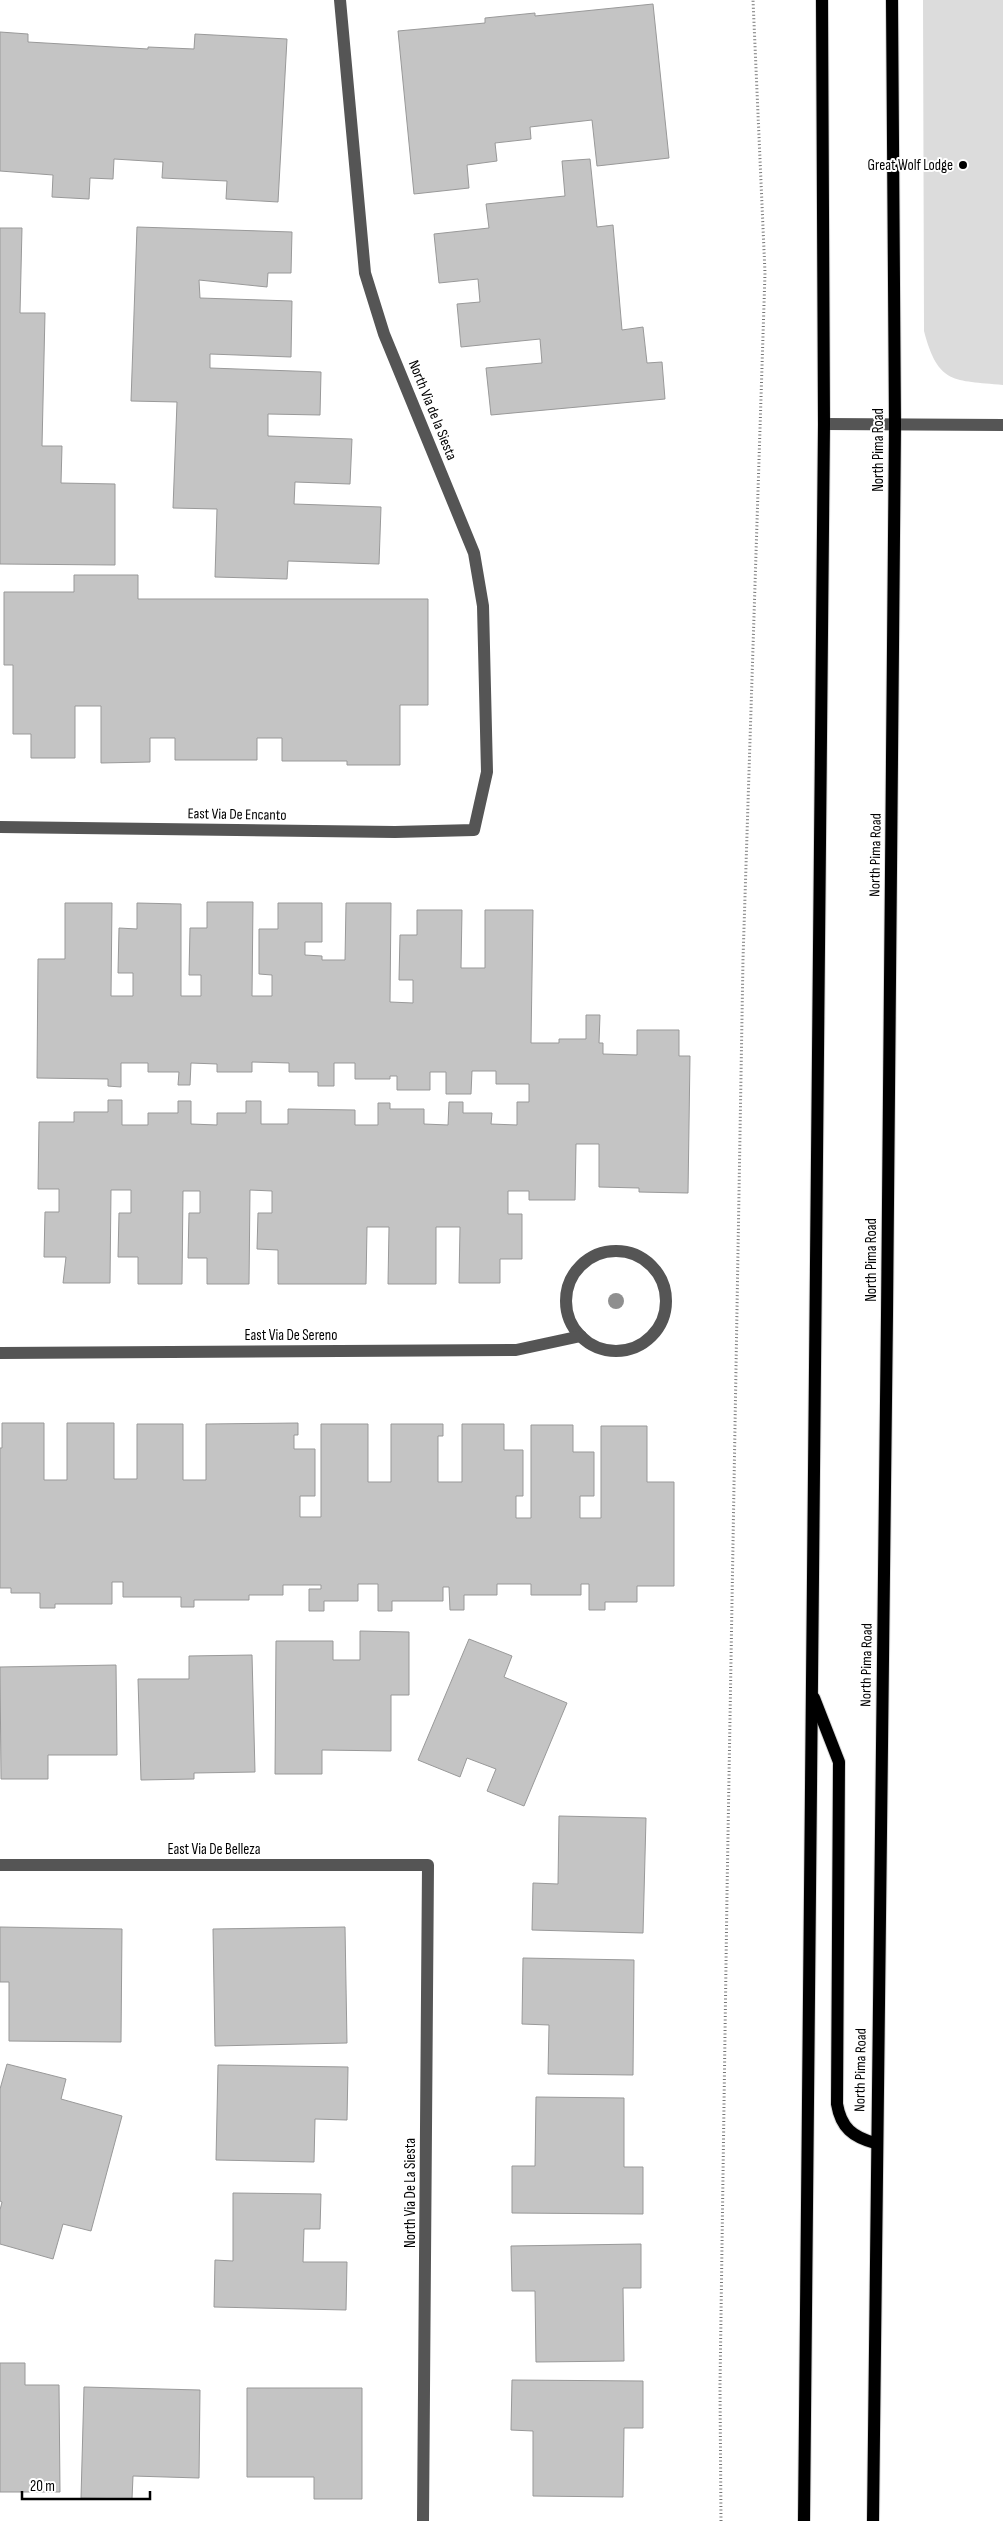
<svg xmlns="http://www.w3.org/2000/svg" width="1003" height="2521" viewBox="0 0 1003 2521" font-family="'Sofia Sans Condensed',sans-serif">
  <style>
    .green { fill: #dcdcdc }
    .building { fill: #c4c4c4; stroke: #999 }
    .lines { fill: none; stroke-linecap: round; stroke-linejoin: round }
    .major-casing { stroke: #dbdbdb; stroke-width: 14 }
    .path { stroke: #777; stroke-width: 3; stroke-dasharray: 1 2.5; stroke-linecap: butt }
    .minor { stroke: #555; stroke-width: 12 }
    .major { stroke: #000; stroke-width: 12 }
    .tree { fill: #8f8f8f }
    .poi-dot { fill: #000; stroke: #fff; stroke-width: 2 }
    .labels { text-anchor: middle; stroke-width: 4; stroke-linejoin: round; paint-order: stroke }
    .poi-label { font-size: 15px; fill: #000; stroke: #fff; text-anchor: end }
    .street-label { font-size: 15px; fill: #000; stroke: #fff }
  </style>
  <rect width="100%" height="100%" fill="#fff"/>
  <path class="green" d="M923 0H1003V385C954 380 938 385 924 331Z"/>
  <g class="building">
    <path d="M653 4 669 158 597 166 592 120 530 127 531 139 495 143 497 161 467 165 469 188 414 194 398 31 485 23V18L535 13V16Z"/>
    <path d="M0 32 28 34V42L148 49V47L194 49 195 34 287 39 278 202 226 199 227 181 162 178 163 162 114 159 113 179 90 178 89 199 52 197 53 175 0 171Z"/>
    <path d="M590 159 597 227 613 225 622 330 643 327 647 363 662 362 665 399 491 415 486 368 542 363 540 339 461 347 457 304 480 302 478 279 439 283 434 234 489 228 486 204 565 196 562 161Z"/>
    <path d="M137 227 292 232 291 273H268L267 287 199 280 200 298 292 301 291 357 210 354V368L321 372 320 415 268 414V436L352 439 350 484 295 482 294 504 381 507 379 564 288 561 287 579 215 577 217 509 173 508 177 402 131 401Z"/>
    <path d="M0 228H22L20 313H45L42 446H62L61 483 115 484V565L0 564Z"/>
    <path d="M74 575H138V599H428V705H400V765H347V761H282V738H257V760H175V738H150V762L101 763V706H75V758H31V734H13V665H4V592H74Z"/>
    <path d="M207 902H253L252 996H272V975L259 974V929H278V903H322V942H305V955L322 956V960H345L346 903H391L390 1002 413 1003V980H399L400 935H417V910H462L461 968H485V910H533L531 1043H559V1039H586V1015H600L599 1043H603V1054L637 1055V1030H679V1056H690L688 1193 639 1192V1188L599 1187V1144H576L575 1200H529V1191H508V1214H522V1259H500V1283H459L460 1227H436V1284H388L389 1227H367L366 1284H278V1250L257 1249 258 1213H272V1191L250 1190 249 1284H207V1258H188L189 1213H200V1191H183L182 1284H138V1257H118L119 1213H131V1190H111L110 1283H63L66 1257H44L45 1212H59V1189H38L39 1122H74V1112H108V1100H122V1125H148V1113H178V1101H191V1124L217 1125V1113H246V1101H261V1124H288V1109L355 1110V1125H378V1103H390V1109H424V1124L448 1125 449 1102H463V1113H492L491 1124 517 1125V1102H529V1084H496V1071H472L471 1094H446V1072H430V1090H397V1076H390V1079H355V1063H334V1086H318V1072H289V1063L252 1062V1072H217V1064L191 1063 190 1085H178L179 1072H148V1063H121V1087L108 1086V1079L37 1078 38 959H65V903H112L111 996H133V973H118L119 928 137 929V903L181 904V996H201V975H189L190 928H207Z"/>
    <path d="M2 1423H44V1480H67V1423H114V1479H137V1424H183V1480H206V1424L298 1423V1435H294V1449H315V1496H300V1517H321V1424H368V1482H391V1424H443V1436H438V1482H462V1424H504V1450H523V1496H516V1518H531V1425H573V1452H594V1496H580V1518H601V1426H647V1482H674V1586H637V1602H605V1610H589V1584H581V1595H531V1584H497V1595H464V1610H450L449 1587H443V1601H392V1611H378V1584H358V1601H324V1611H309V1589H321V1585H283V1595H249V1600H194V1607H181V1597H123V1582H112V1604H55V1608H40V1593H11V1588H0V1448H2Z"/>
    <path d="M360 1631 409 1632V1695H391V1751L322 1750V1774H275L276 1641H333V1660H360Z"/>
    <path d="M469 1639 512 1656 504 1677 567 1703 524 1806 487 1791 496 1769 467 1758 460 1777 418 1760Z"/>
    <path d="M252 1655 255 1772 194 1773V1779L141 1780 138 1679H189V1656Z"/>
    <path d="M116 1665 117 1755H48V1779H1L0 1667Z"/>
    <path d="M559 1816 646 1818 643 1933 532 1930 533 1883 558 1884Z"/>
    <path d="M0 1927 122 1929 121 2042 9 2041V1982H0Z"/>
    <path d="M345 1927 347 2043 215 2046 213 1929Z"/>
    <path d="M523 1958 634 1960 633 2075 548 2074 549 2025 522 2024Z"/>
    <path d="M7 2064 66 2079 61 2099 122 2116 91 2231 63 2224 53 2259 0 2244V2210L2 2202 0 2201V2089Z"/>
    <path d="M218 2065 348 2067 347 2120 315 2119 314 2162 216 2160Z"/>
    <path d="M536 2097 624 2098V2167H643V2214L512 2213V2166H535Z"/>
    <path d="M233 2193 321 2194 320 2229H304L303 2262H347L346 2310 214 2307 215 2260 233 2261Z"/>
    <path d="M641 2244V2288H623L624 2361 536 2362 535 2291H512L511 2246Z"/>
    <path d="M0 2363H25V2385H59L60 2492H0Z"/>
    <path d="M512 2380 643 2381V2428H624L623 2497 533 2496V2431L511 2430Z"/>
    <path d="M84 2387 200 2390 199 2478 133 2476 132 2499 81 2498Z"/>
    <path d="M247 2388H362V2499H314V2477H247Z"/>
  </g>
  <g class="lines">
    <defs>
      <g id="major">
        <path d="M814 1698 839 1762 837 2104C841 2128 853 2137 875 2143"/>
        <path d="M804 2521 824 424 822 0"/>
        <path d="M873 2521 887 1315 895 425 892 0"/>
      </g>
    </defs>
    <use href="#major" class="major-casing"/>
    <path class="path" d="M721 2521 720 2386 727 1894 743 959 765 273 753 0"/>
    <g class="minor">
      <path d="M824 424 1003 425"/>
      <path d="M0 827 395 832 474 830 487 772 483 606 474 553 384 334 365 273 340 0"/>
      <circle cx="616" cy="1301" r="50"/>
      <path d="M0 1353 516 1350 581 1336"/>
      <path d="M0 1865H428L423 2521"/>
    </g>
    <use href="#major" class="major"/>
  </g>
  <circle class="tree" cx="616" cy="1301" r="8"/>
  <circle class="poi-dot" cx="963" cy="165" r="5"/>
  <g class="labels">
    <g class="poi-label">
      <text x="953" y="170">Great Wolf Lodge</text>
    </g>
    <g class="street-label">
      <text transform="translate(433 410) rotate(68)" y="5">North Via de la Siesta</text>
      <text transform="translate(878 450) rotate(-90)" y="5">North Pima Road</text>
      <text transform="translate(237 814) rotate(1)" y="5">East Via De Encanto</text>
      <text transform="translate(875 855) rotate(-89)" y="5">North Pima Road</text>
      <text transform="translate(871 1260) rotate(-90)" y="5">North Pima Road</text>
      <text x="291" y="1340">East Via De Sereno</text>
      <text transform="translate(866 1665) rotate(-89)" y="5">North Pima Road</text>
      <text x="214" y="1854">East Via De Belleza</text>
      <text transform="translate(860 2070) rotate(-89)" y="5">North Pima Road</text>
      <text transform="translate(410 2193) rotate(-90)" y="5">North Via De La Siesta</text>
    </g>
  </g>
  <path d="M22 2491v8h128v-8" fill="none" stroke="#000000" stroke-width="2.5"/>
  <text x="30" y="2491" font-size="15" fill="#000000" stroke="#ffffff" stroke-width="4" paint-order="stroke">20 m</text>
</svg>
